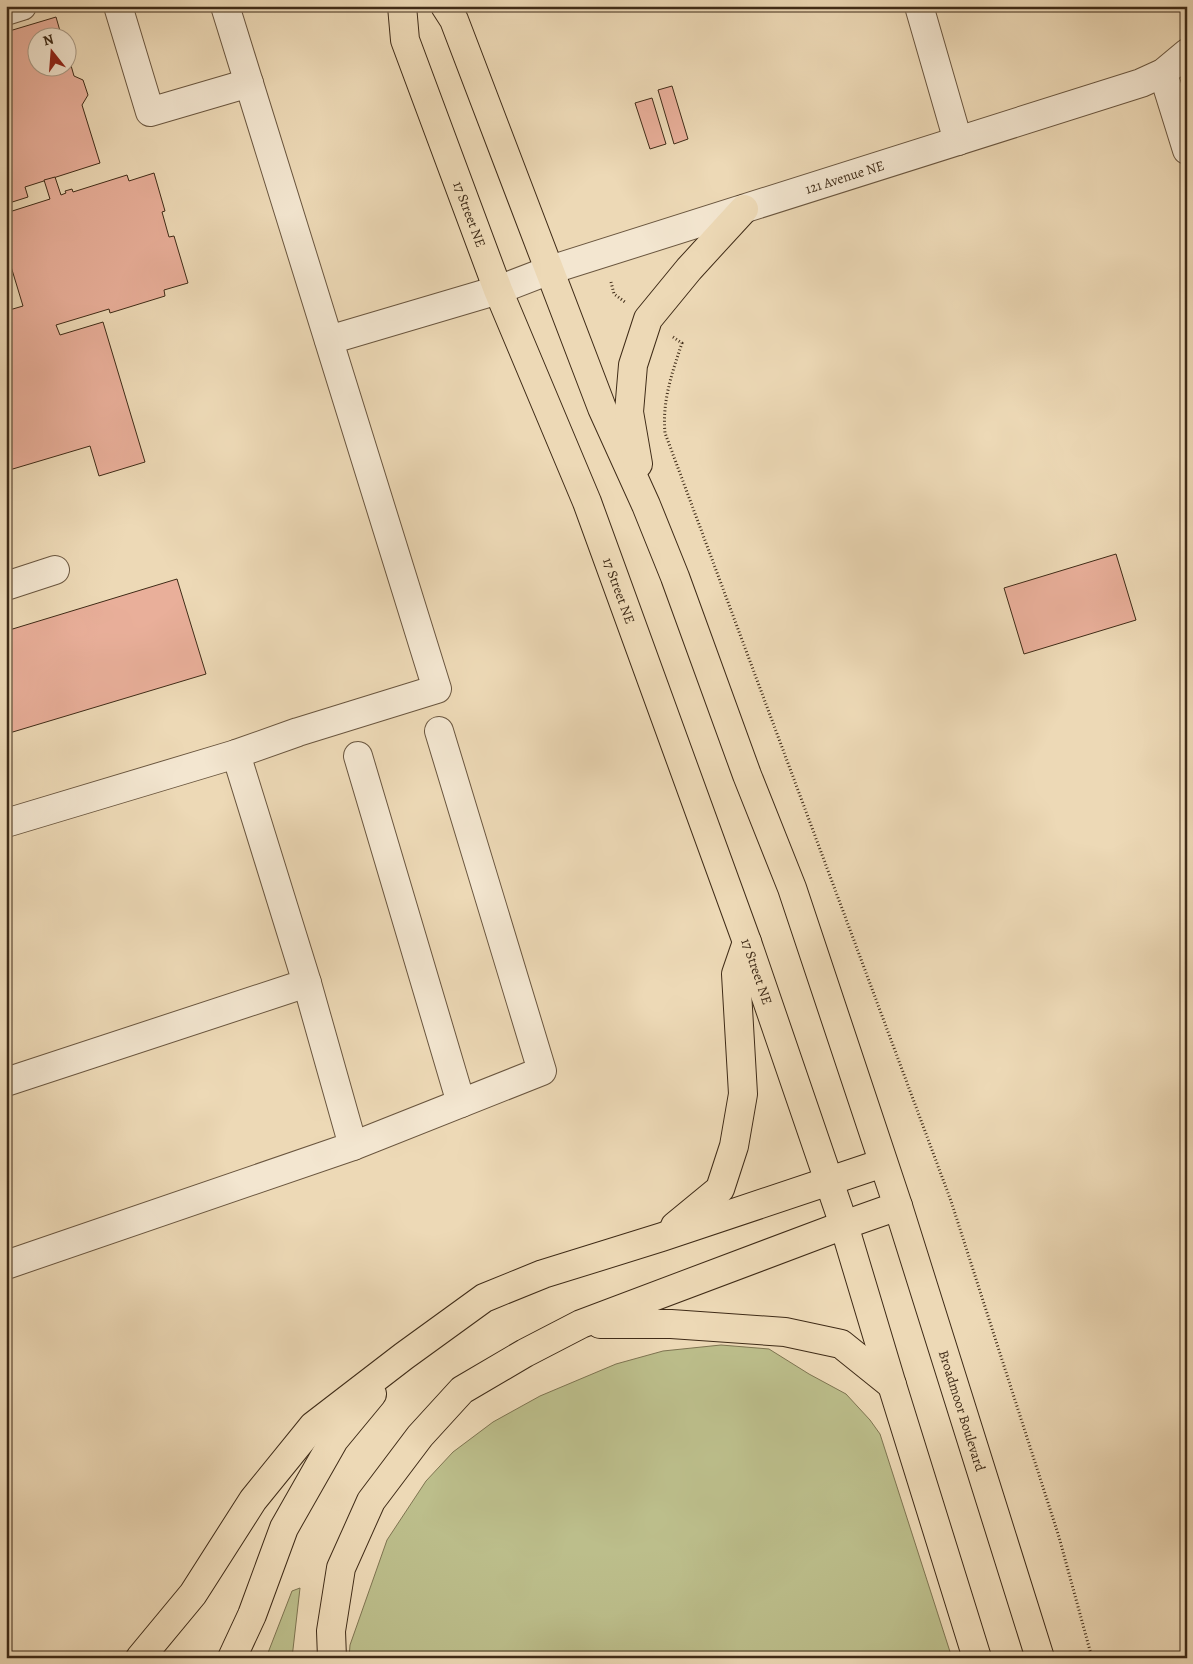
<svg xmlns="http://www.w3.org/2000/svg" width="1193" height="1664" viewBox="0 0 1193 1664" font-family="Alegreya,serif">
  <style>
    .green { fill: #bcbe8b; stroke: #7e7451 }
    .building { fill: #e9af9a; stroke: #3f2b17 }
    .lines { fill: none; stroke-linecap: round; stroke-linejoin: round }
    .minor-casing { stroke: #6a563f; stroke-width: 30 }
    .major-casing { stroke: #3f2b17; stroke-width: 30 }
    .highway-casing { stroke: #3f2b17; stroke-width: 30 }
    .path { stroke: #3f2b17; stroke-width: 3; stroke-dasharray: 1 2.5; stroke-linecap: butt }
    .minor { stroke: #f3e6d0; stroke-width: 28 }
    .major { stroke: #edd9b6; stroke-width: 28 }
    .highway { stroke: #edd9b6; stroke-width: 28 }
    .labels { text-anchor: middle; stroke-width: 5; stroke-linejoin: round; paint-order: stroke }
    .street-label { font-size: 14px; fill: #3f2b17; stroke: #f3e6d0 }
  </style>
  <rect width="100%" height="100%" fill="#edd9b6"/>
  <filter id="stains"><feTurbulence type="fractalNoise" baseFrequency=".004" numOctaves="4"/><feColorMatrix values="0 0 0 0 .2 0 0 0 0 .09 0 0 0 0 .02 0 0 0 .5 -.17"/></filter>
  <radialGradient id="worn" r=".72"><stop offset=".6" stop-color="#630" stop-opacity="0"/><stop offset="1" stop-color="#630" stop-opacity=".3"/></radialGradient>
  <g class="green">
    <path d="M721 1345 769 1349 809 1374 846 1394 870 1420 880 1434 952 1658H349L350 1645 387 1540 426 1481 453 1452 493 1422 540 1396 616 1364 663 1351Z"/>
    <path d="M300 1588 292 1658H266L292 1591Z"/>
  </g>
  <g class="building">
    <path d="M56 17 62 38H38V68H68V55L74 76 83 80 88 95 82 105 100 163 25 187 28 197 6 204V32Z"/>
    <path d="M672 86 688 139 674 144 658 90Z"/>
    <path d="M652 98 666 144 650 149 635 103Z"/>
    <path d="M154 173 165 211 162 212 169 237 174 236 188 283 164 290 165 296 110 313 109 309 56 325 60 335 103 322 145 462 99 476 90 446 6 471V311L23 306 6 250V213L50 199 44 180 55 177 61 195 66 193 65 191 72 189 73 192 127 175 129 181Z"/>
    <path d="M1116 554 1136 620 1024 654 1004 588Z"/>
    <path d="M177 579 206 674 6 734V631Z"/>
  </g>
  <g class="lines">
    <defs>
      <g id="minor">
        <path d="M118 6 150 112 249 83"/>
        <path d="M919 6 958 141"/>
        <path d="M6 11 22 6"/>
        <path d="M1163 73 1187 150"/>
        <path id="s1" d="M329 340 498 290 550 270 1141 83 1163 73 1187 53"/>
        <path d="M6 586 55 570"/>
        <path d="M358 756 461 1103"/>
        <path d="M6 823 236 754 298 732 437 689 225 6"/>
        <path d="M6 1082 307 983 236 754"/>
        <path d="M353 1146 542 1071 439 731"/>
        <path d="M6 1265 353 1146 307 983"/>
      </g>
      <g id="major">
        <path id="s2" d="M402 6 405 40 498 290 587 502 747 942 844 1225 892 1385 977 1658"/>
        <path id="s3" d="M445 6 454 20 602 408 646 505 675 577 747 775 792 888 898 1206 1040 1658"/>
        <path d="M638 464 629 412 633 365 648 319 689 269 744 209"/>
      </g>
      <g id="highway">
        <path d="M675 1226 720 1189 734 1146 743 1094 736 974 747 942"/>
        <path d="M600 1324H671L785 1332 841 1344 892 1385"/>
        <path d="M140 1658 193 1594 253 1500 313 1426 404 1356 484 1298 543 1274 662 1237 883 1163"/>
        <path d="M232 1658 252 1615 284 1528 334 1440 372 1394"/>
        <path d="M332 1658 331 1631 341 1568 371 1501 420 1436 462 1390 525 1353 581 1324 844 1225 898 1206"/>
      </g>
    </defs>
    <use href="#minor" class="minor-casing"/>
    <use href="#major" class="major-casing"/>
    <use href="#highway" class="highway-casing"/>
    <g class="path">
      <path d="M611 282 614 294 625 302"/>
      <path d="M673 337 682 343C672 373 662 401 665 433L951 1201 1059 1537 1092 1658"/>
    </g>
    <use href="#minor" class="minor"/>
    <use href="#major" class="major"/>
    <use href="#highway" class="highway"/>
  </g>
  <g class="labels">
    <g class="street-label">
      <text dy="5" stroke="none"><textPath href="#s1" startOffset="541">121 Avenue NE</textPath></text>
      <text dy="5" stroke="none"><textPath href="#s2" startOffset="220">17 Street NE</textPath></text>
      <text dy="5" stroke="none"><textPath href="#s2" startOffset="625">17 Street NE</textPath></text>
      <text dy="5" stroke="none"><textPath href="#s2" startOffset="1030">17 Street NE</textPath></text>
      <text dy="5" stroke="none"><textPath href="#s3" startOffset="1498">Broadmoor Boulevard</textPath></text>
    </g>
  </g>
  <rect width="1193" height="1664" fill="none" stroke="#edd9b6" stroke-width="25"/>
  <rect x="8" y="8" width="1178" height="1649" fill="none" stroke="#3f2b17" stroke-width="2.5"/>
  <rect x="12" y="12" width="1168" height="1639" fill="none" stroke="#3f2b17"/>
  <g transform="translate(52 52) rotate(343)"><circle r="24" fill="#f3e6d0" stroke="#ab9b86"/>
  <path d="M0-4L9 19L0 12L-9 19Z" fill="#8f2418"/>
  <text y="-8" font-size="14" font-weight="bold" text-anchor="middle" fill="#3f2b17">N</text>
  </g>
  <rect width="100%" height="100%" filter="url(#stains)"/>
  <rect width="100%" height="100%" fill="url(#worn)"/>
</svg>
